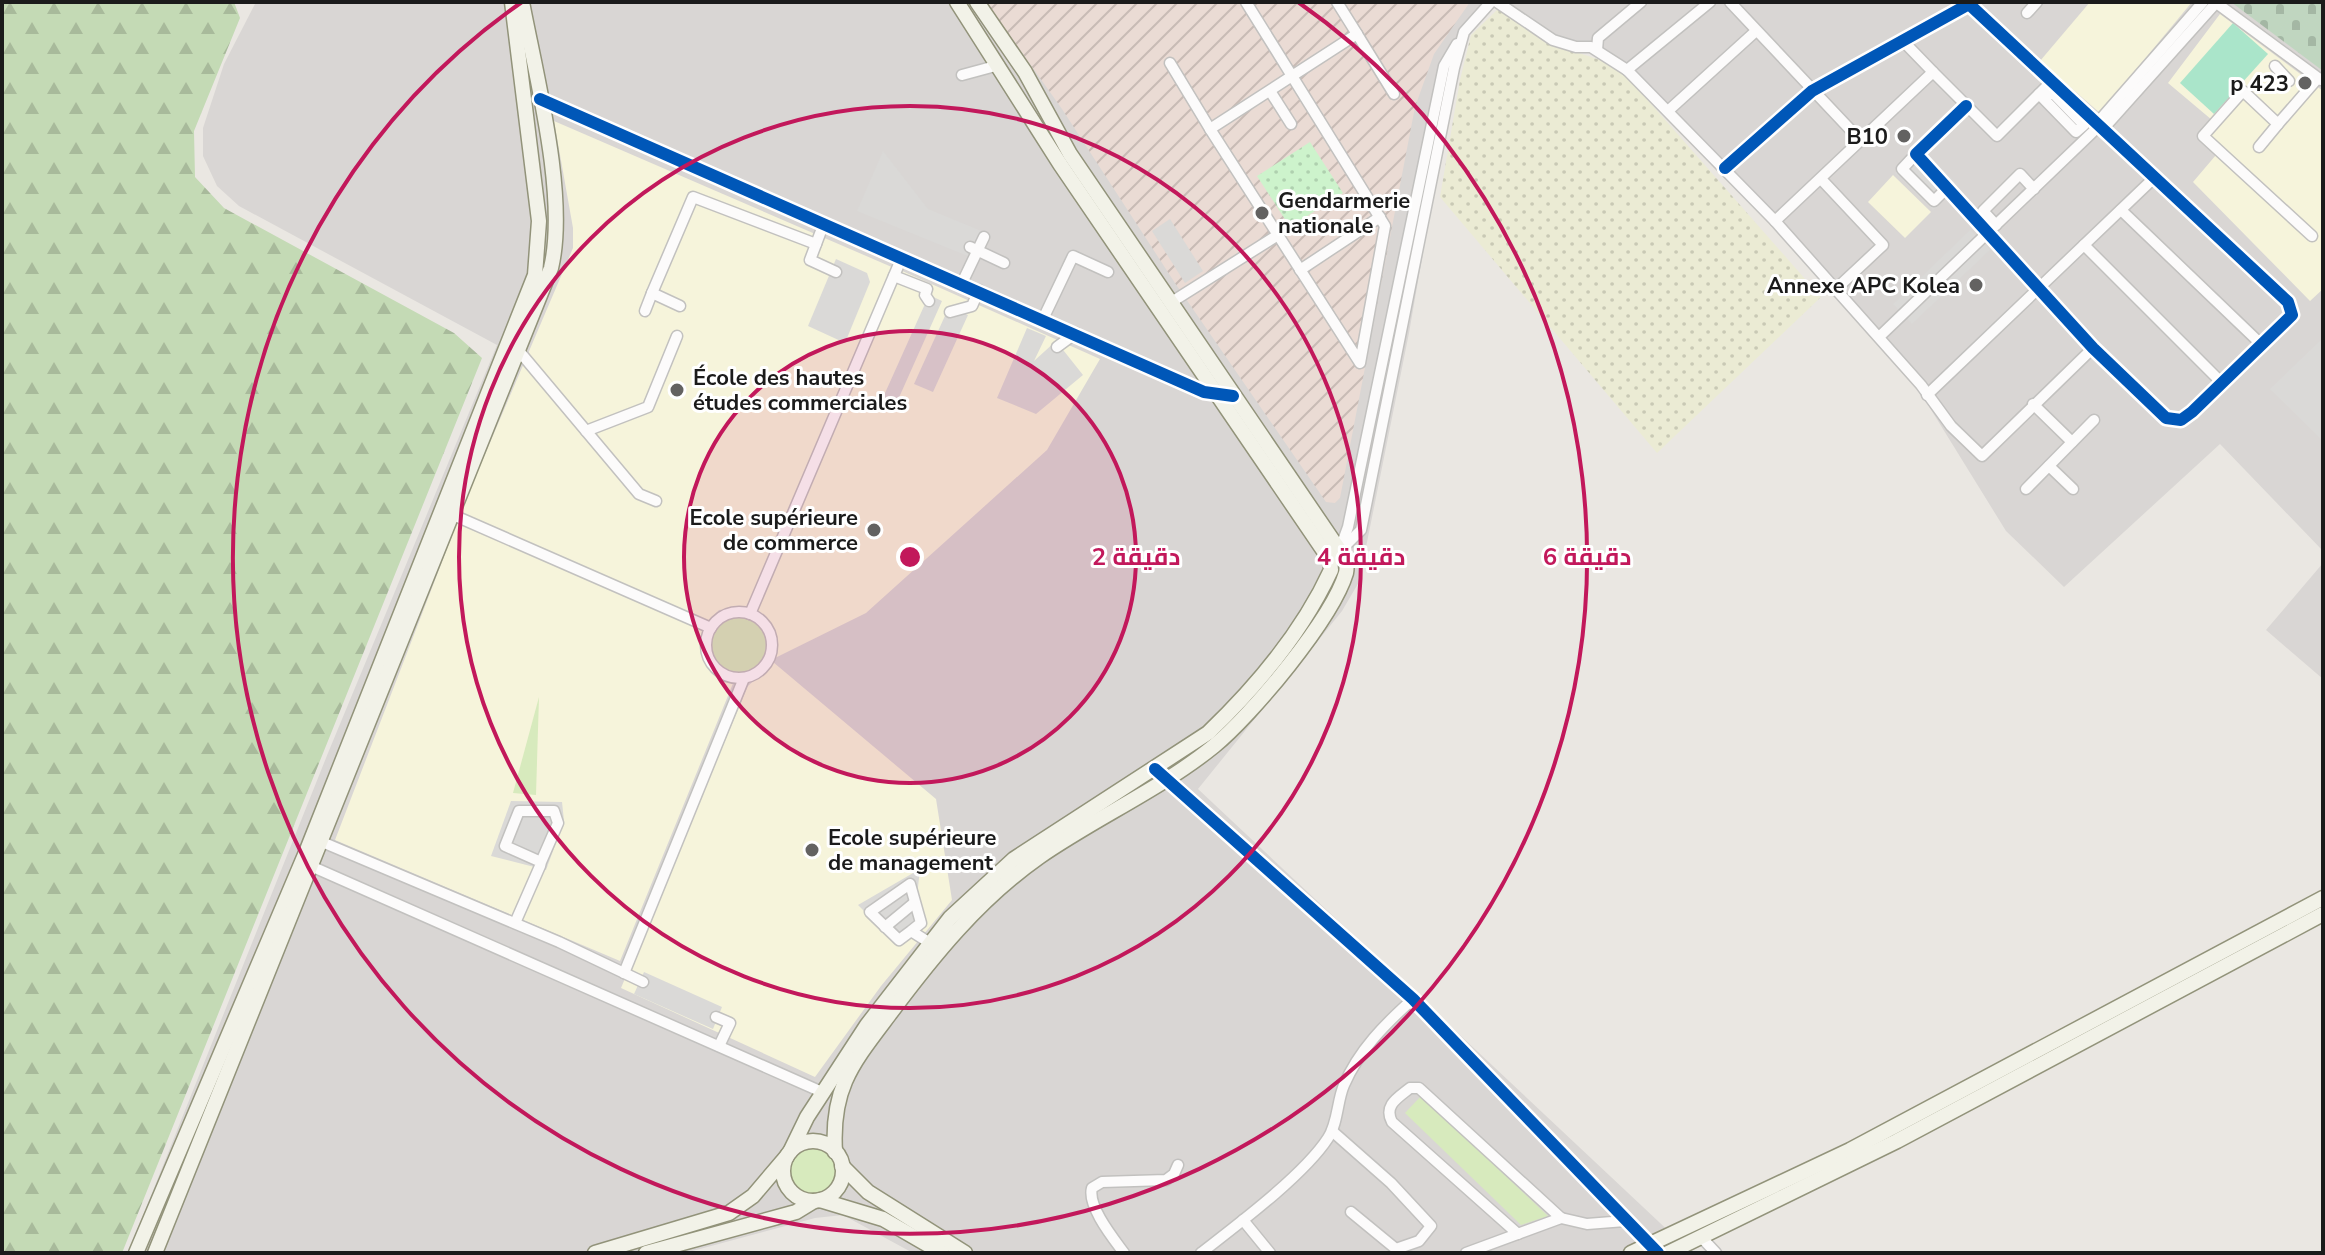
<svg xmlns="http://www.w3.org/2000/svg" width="2325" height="1255" viewBox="0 0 2325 1255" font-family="'Nunito Sans',Cairo,sans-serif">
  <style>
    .residential { fill: #d9d6d4 }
    .education { fill: #f6f4db }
    .military { fill: url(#military-furrows) }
    .farmland { fill: url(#farmland-dots) }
    .grass { fill: #d7eabd }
    .forest { fill: url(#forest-firs) }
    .cemetery { fill: url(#cemetery-stones) }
    .park { fill: url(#park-dots) }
    .pitch { fill: #aae5ca }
    .parking { fill: #dad9d7 }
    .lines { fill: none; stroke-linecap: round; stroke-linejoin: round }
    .minor-casing { stroke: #c2c1bf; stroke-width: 13 }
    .secondary-casing { stroke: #92937a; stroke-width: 17 }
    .minor { stroke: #fcfbfb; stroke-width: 10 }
    .secondary { stroke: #f2f2e8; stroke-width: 14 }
    .cycleway-casing { stroke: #fff; stroke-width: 17 }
    .cycleway { stroke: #0057b8; stroke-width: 12 }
    .ring { fill: none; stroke: #c2185b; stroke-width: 4 }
    .poi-dot { fill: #636261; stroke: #fff; stroke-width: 3 }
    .labels { text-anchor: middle; stroke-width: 6; stroke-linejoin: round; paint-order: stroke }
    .poi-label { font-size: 22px; font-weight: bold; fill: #1b1b1b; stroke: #fff; text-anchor: end }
    .centre { fill: #c2185b; stroke: #fff; stroke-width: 4 }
    .ring-label { font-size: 24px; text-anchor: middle; font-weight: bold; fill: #c2185b; stroke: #fff; stroke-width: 6; stroke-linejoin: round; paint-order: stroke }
  </style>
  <defs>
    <pattern id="military-furrows" width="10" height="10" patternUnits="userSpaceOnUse" patternTransform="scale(2)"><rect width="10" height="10" fill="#eadbd4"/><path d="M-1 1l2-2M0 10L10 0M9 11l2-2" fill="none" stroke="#c8bbb5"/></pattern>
    <pattern id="farmland-dots" width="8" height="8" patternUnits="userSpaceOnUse" patternTransform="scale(2)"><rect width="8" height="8" fill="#ebebd4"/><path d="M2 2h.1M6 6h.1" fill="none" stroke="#c9c9b5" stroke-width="1.8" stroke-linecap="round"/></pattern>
    <pattern id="forest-firs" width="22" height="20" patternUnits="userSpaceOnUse" patternTransform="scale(2)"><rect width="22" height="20" fill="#c4dab5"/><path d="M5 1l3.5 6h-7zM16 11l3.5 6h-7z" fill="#a8ba9b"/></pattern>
    <pattern id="cemetery-stones" width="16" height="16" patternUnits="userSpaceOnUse" patternTransform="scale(2)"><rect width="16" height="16" fill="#c0d6c0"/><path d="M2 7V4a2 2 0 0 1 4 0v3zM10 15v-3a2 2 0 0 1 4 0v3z" fill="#a4b7a4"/></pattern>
    <pattern id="park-dots" width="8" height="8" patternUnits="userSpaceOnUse" patternTransform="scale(2)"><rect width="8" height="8" fill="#cdf3cc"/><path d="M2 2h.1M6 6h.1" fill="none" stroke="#afd0af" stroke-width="1.8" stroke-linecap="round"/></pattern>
  </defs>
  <rect width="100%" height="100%" fill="#eae7e2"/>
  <g class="residential">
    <path d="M256 2H1493L1466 30 1455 68 1409 333 1359 582 1342 611 1198 789 1692 1253H913L843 1215 815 1218 685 1253H128L328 753 497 345 239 206 217 186 203 156V128L224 64Z"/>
    <path d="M1495 2H2323V551L2220 444 2064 587 2006 531 1917 387 1771 223 1637 84 1589 49 1573 46Z"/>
    <path d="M2323 563V679L2266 630Z"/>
  </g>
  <g class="education">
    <path d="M2090 2H2192L2100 113 2040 61Z"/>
    <path d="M2220 14 2323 91V289L2310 301 2193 182 2216 155 2197 137 2212 120 2168 83Z"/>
    <path d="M554 121 894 268 748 607 719 610 707 623 460 513 573 248V228Z"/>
    <path d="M1893 175 1931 212 1905 238 1868 202Z"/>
    <path d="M900 270 1100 359 1047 450 866 613 775 658V630L756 610Z"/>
    <path d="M457 523 704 630 701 644 706 663 716 674 734 681 620 961 335 840Z"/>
    <path d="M773 662 936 799 952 900 881 986 815 1077 621 988 748 686Z"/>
  </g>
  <path class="military" d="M986 2H1470L1434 54 1415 107 1340 498 1335 503 1326 502 1175 283 1062 109Z"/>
  <path class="farmland" d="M1498 9 1546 42 1600 60 1623 72 1821 297 1657 453 1440 197 1460 80 1471 35Z"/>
  <g class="grass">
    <circle cx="739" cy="645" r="28"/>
    <path d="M539 697 536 795 513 793Z"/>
    <path d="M1421 1096 1548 1216 1521 1225 1405 1113Z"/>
    <circle cx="813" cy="1172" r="23"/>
  </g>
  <path class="forest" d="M2 2H234L240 18 194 131 195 177 224 208 454 333 482 358 122 1253H2Z"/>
  <path class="cemetery" d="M2231 2H2323V71Z"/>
  <path class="park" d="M1310 142 1343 193 1290 227 1257 176Z"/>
  <path class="pitch" d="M2233 23 2268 54 2214 114 2180 83Z"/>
  <g class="parking">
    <path d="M1921 148 1958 185 1933 210 1895 173Z"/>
    <path d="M883 151 928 209 991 235 980 261 857 211Z"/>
    <path d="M1170 219 1203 271 1185 283 1152 231Z"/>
    <path d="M1970 230 1990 250 1912 324 1893 304Z"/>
    <path d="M836 259 867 273 870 282 845 343 808 326Z"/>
    <path d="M929 295 942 301 897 402 890 399 886 404 881 402Z"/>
    <path d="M949 307 968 315 933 392 914 384Z"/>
    <path d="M1027 328 1046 336 1034 361 1056 341 1083 375 1036 414 997 398Z"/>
    <path d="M2323 338V441L2270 389Z"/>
    <path d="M511 801 562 802 564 821 546 870 491 856Z"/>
    <path d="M920 869 917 896 927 924 898 945 858 905Z"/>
    <path d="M644 972 722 1007 713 1029 634 994Z"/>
  </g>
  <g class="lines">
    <defs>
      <g id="minor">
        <path d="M1246 2 1292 76 1357 34 1337 2"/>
        <path d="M1497 2 1553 40 1576 47H1591L1627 70 1775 221 1921 385 1951 426 1982 456 2093 348"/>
        <path d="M1730 2 1861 141"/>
        <path d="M2215 2 2321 80"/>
        <path d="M2027 13 2037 2"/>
        <path d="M1357 34 1394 94"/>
        <path d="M1904 42 1933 72"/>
        <path d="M1597 50 1598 38 1641 2"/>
        <path d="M1170 63 1210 129"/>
        <path d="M2275 66 2289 81"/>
        <path d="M1627 70 1710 2"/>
        <path d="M962 75 999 65"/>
        <path d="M1292 76 1385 226 1360 363 1210 129Z"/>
        <path d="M1270 91 1291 124"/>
        <path d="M2039 94 2076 132 2084 125 2052 92 2044 99"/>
        <path d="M540 99 1204 392 1220 395"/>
        <path d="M1669 110 1756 31"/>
        <path d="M2098 122 2203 2"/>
        <path d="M2104 128 2216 3"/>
        <path d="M2259 147 2278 124"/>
        <path d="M1916 154 1902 169 1934 201 1948 187"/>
        <path d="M1725 168 1812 91 1969 4 2288 302 2292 315 2192 412 2181 420 2166 418 2093 348 1916 154 1966 106"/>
        <path d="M1821 179 1883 245 1836 289"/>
        <path d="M2121 210 2262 345"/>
        <path d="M1775 221 1933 72 1997 136 2052 81"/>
        <path d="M824 223 810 260 836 272"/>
        <path d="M1996 225 1983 211 2020 174 2034 189"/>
        <path d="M2312 236 2203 136 2243 91 2278 124 2318 78"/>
        <path d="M2084 245 2222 383"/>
        <path d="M970 247 1004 263"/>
        <path d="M1300 270 1380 217"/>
        <path d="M894 276 927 289 925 295 929 301"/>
        <path d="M962 283 984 237"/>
        <path d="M652 293 693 197 816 244"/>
        <path d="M1170 303 1278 235"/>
        <path d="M645 311 652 293 680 306"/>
        <path d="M950 312 972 306 979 290"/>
        <path d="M1043 319 1073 256 1108 272"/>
        <path d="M1879 337 2100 125"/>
        <path d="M1057 347 1076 333"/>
        <path d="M519 351 639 494 656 501"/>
        <path d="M1927 395 2154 178"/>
        <path d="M2033 404 2072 442"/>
        <path d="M586 431 648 407 677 336"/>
        <path d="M2049 466 2073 489"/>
        <path d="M2026 489 2094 420"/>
        <path d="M453 515 711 628"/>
        <path d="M1340 549 1348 527 1444 66 1457 44"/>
        <path d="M1340 551 1361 530 1454 68 1464 32 1491 2"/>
        <circle cx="739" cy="645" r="33"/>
        <path d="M750 614 902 257"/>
        <path d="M1162 776 1413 999 1658 1253"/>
        <path d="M322 842 559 942 643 982"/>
        <path d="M310 860 313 867 822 1092"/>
        <path d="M515 923 540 866 541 862 558 823 554 811H519L505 846 541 862"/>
        <path d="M885 927 914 903"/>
        <path d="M911 931 899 940 870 912 910 884 921 923 911 931 930 943"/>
        <path d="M624 973 744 678"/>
        <path d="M716 1017 730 1023 719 1046"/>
        <path d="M1332 1131 1391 1183 1431 1226 1419 1241 1396 1249 1351 1212"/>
        <path d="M1243 1220 1270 1253"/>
        <path d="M1518 1234 1392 1122C1383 1105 1399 1097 1410 1088H1419L1561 1218"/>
        <path d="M1702 1238 1716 1253"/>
        <path d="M1124 1253C1113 1238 1087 1206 1092 1188L1102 1182 1166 1180 1174 1174 1178 1165"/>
        <path d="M1201 1253C1237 1225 1304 1175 1328 1138 1338 1123 1337 1101 1344 1085 1359 1050 1385 1024 1413 999"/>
        <path d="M1466 1253 1561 1218 1587 1224 1625 1221"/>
      </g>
      <g id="secondary">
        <circle cx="813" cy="1171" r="30"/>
        <path d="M790 1152 807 1117 867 1025 950 918 1014 859 1208 733C1256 687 1303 631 1331 570L1330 560 1060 164 957 2"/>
        <path d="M835 1152C831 1088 852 1064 889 1015 933 956 978 900 1039 857 1095 818 1161 789 1214 746 1252 715 1332 619 1346 573 1348 564 1344 558 1340 551L1070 154 1025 72 977 2"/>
        <path d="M842 1166 868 1192 965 1253"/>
        <path d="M820 1200 883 1219 942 1253"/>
        <path d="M136 1253 307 850 535 275 539 221 512 2"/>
        <path d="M155 1253 551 268C568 197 536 76 522 2"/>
        <path d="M595 1253 729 1213 753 1196 787 1156"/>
        <path d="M646 1253 796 1212 814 1201"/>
        <path d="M1631 1253 1850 1150 2323 898"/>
        <path d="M1668 1253 1897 1141 2323 914"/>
      </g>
    </defs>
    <use href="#minor" class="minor-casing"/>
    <use href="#secondary" class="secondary-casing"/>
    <use href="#minor" class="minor"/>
    <use href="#secondary" class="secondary"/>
    <defs>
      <g id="cycleway">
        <path d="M540 99 1204 392 1233 396"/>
        <path d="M1725 168 1812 91 1969 4 2288 302 2292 315 2192 412 2181 420 2166 418 2093 348 1916 154 1966 106"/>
        <path d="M1155 769 1413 999 1658 1253"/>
      </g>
    </defs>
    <use href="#cycleway" class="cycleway-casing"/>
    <use href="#cycleway" class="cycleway"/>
  </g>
  <circle cx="910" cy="557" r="226" fill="#c2185b" fill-opacity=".12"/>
  <g class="ring">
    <circle cx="910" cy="557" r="226"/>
    <circle cx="910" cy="557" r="451"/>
    <path d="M1298 2A677 677 0 1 1 522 2"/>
  </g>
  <g class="poi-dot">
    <circle cx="2305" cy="83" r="8"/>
    <circle cx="1904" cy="136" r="8"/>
    <circle cx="1262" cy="213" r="8"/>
    <circle cx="1976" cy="285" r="8"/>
    <circle cx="677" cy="390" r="8"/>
    <circle cx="874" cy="530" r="8"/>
    <circle cx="812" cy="850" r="8"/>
  </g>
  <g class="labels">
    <g class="poi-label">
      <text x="2289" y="91">p 423</text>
      <text x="1888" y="144">B10</text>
      <text x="1278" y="208" text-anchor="start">Gendarmerie<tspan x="1278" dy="25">nationale</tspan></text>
      <text x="1960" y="293">Annexe APC Kolea</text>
      <text x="693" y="385" text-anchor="start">École des hautes<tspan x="693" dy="25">études commerciales</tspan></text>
      <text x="858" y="525">Ecole supérieure<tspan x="858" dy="25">de commerce</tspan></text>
      <text x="828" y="845" text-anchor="start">Ecole supérieure<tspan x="828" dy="25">de management</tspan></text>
    </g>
  </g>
  <circle cx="910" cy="557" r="12" class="centre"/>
  <g class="ring-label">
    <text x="1136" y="565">2 دقيقة</text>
    <text x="1361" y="565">4 دقيقة</text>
    <text x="1587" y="565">6 دقيقة</text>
  </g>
  <rect width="2325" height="1255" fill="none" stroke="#1b1b1b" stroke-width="8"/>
</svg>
